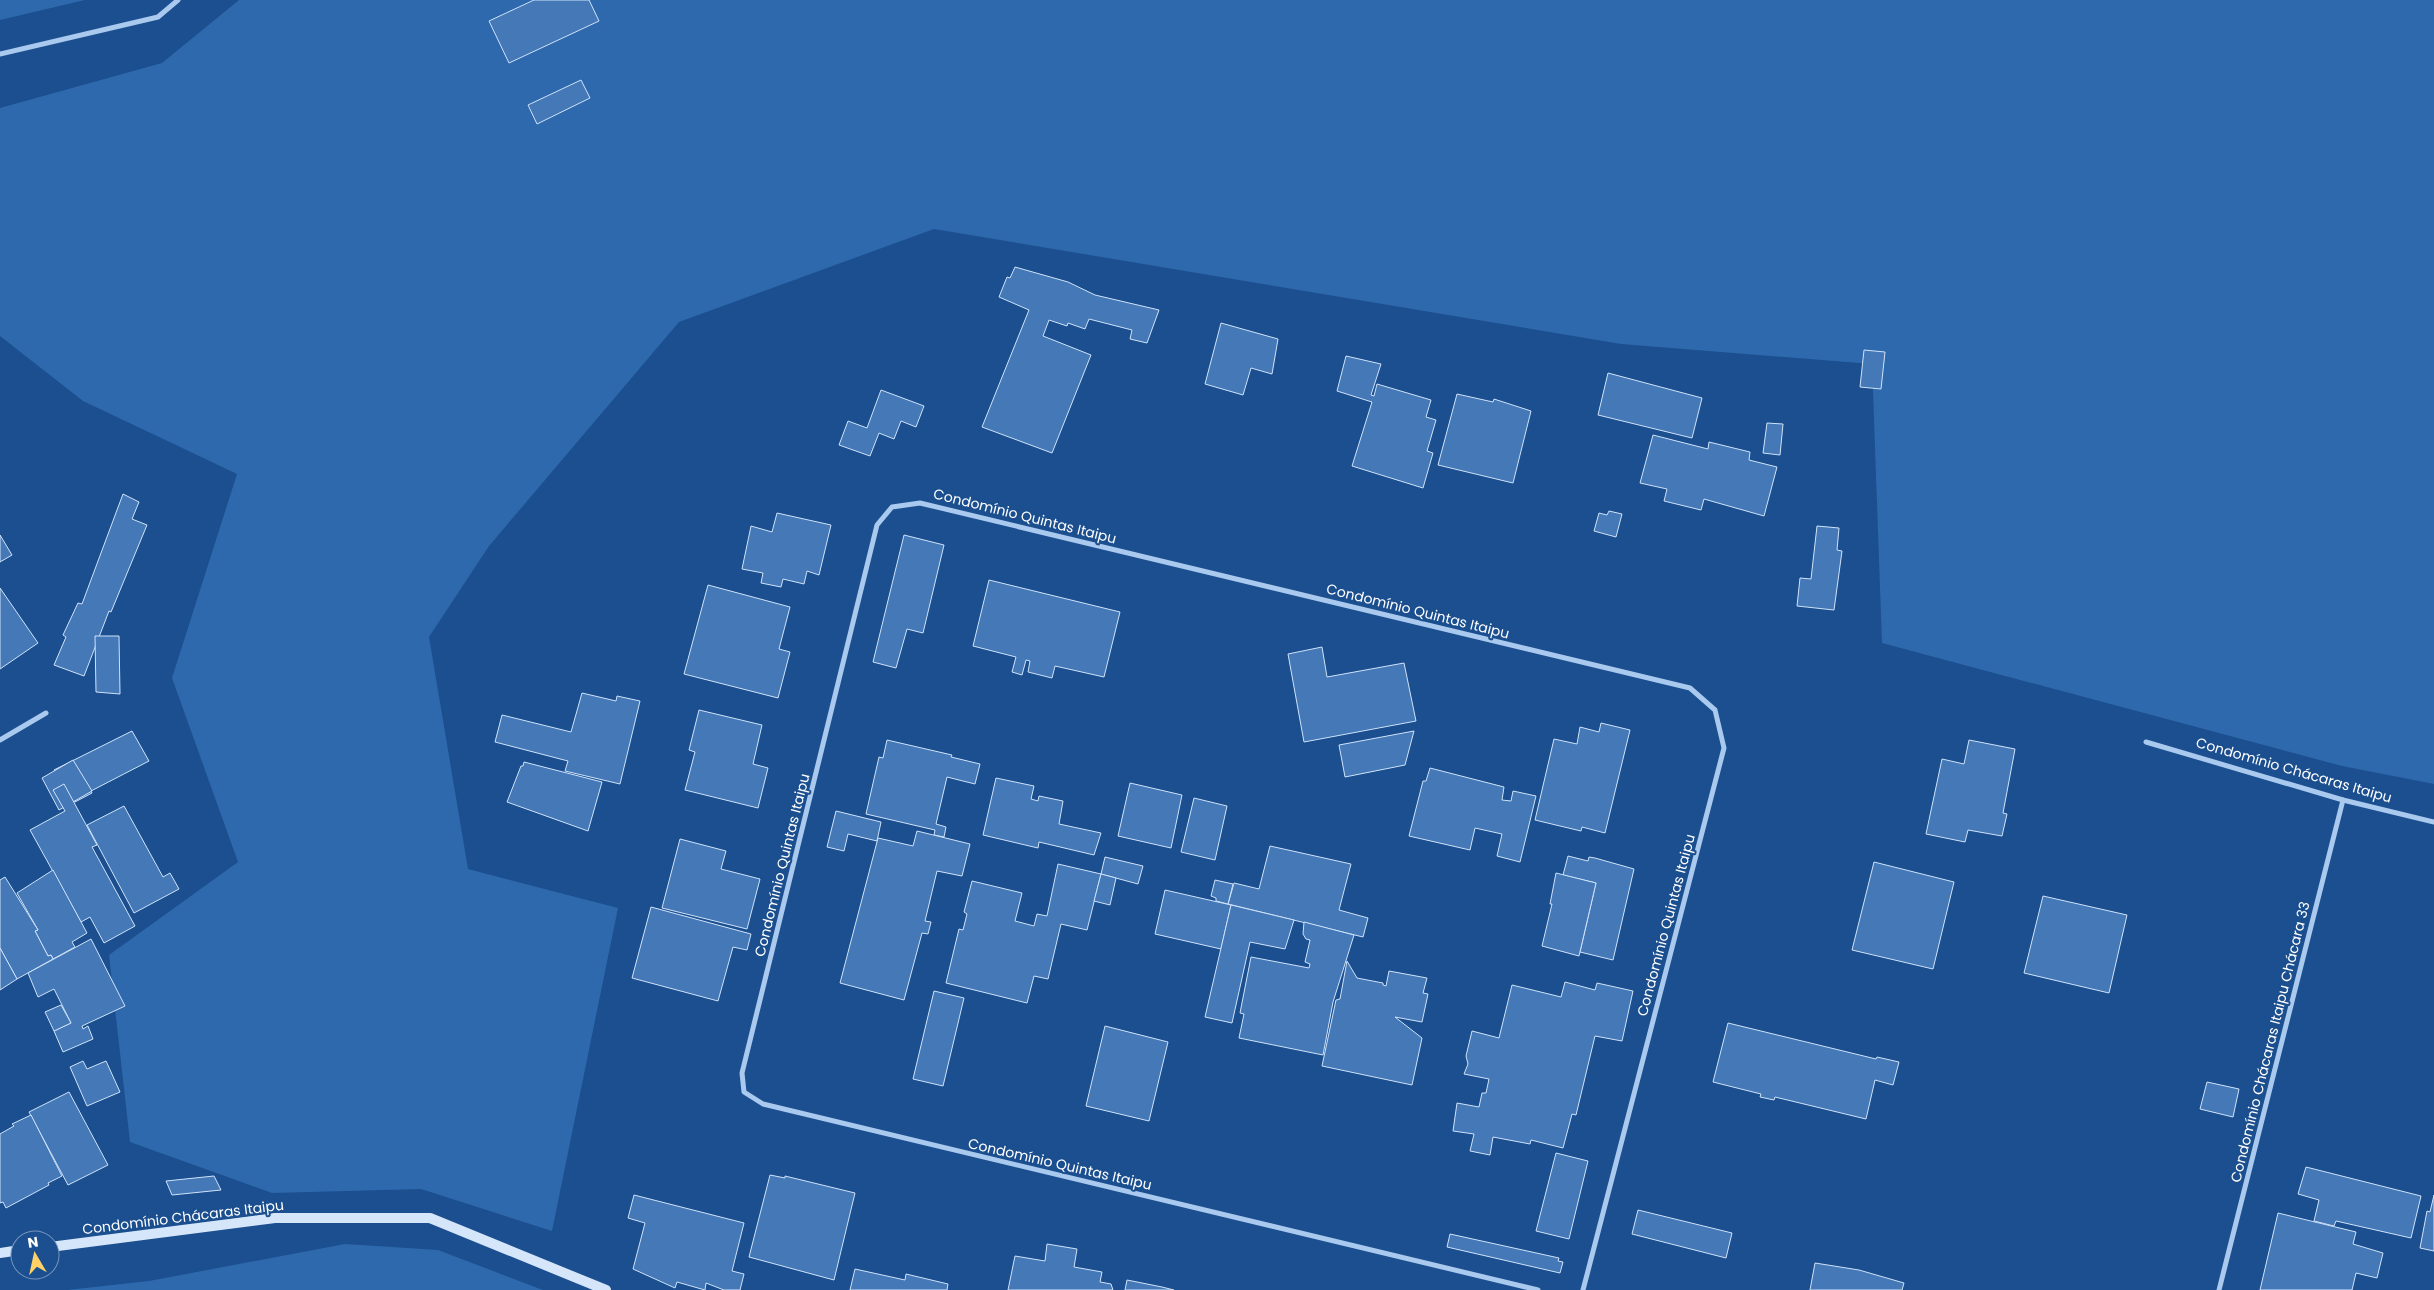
<svg xmlns="http://www.w3.org/2000/svg" width="2434" height="1290" viewBox="0 0 2434 1290" font-family="Poppins,sans-serif">
  <style>
    .green { fill: #2e69ad }
    .building { fill: #4478b7; stroke: #cfe3fa }
    .lines { fill: none; stroke-linecap: round; stroke-linejoin: round }
    .street { stroke: #a9c9ee; stroke-width: 5 }
    .secondary { stroke: #d6e6fa; stroke-width: 10 }
    .labels { text-anchor: middle; stroke-width: 4; stroke-linejoin: round; paint-order: stroke }
    .street-label { font-size: 14px; fill: #fff; stroke: #1b4f8f }
  </style>
  <rect width="100%" height="100%" fill="#1b4f8f"/>
  <g class="green">
    <path d="M0 0H85L0 20Z"/>
    <path d="M239 0H2434V784L2342 766 1882 643 1872 364 1621 344 934 229 679 322 489 546 429 637 468 869 618 908 552 1231 421 1189 272 1193 130 1142 109 955 238 862 172 678 237 474 83 401 0 336V108L162 63Z"/>
    <path d="M345 1244 438 1250 543 1290H67L149 1281Z"/>
  </g>
  <g class="building">
    <path d="M534 0H589L599 21 509 63 489 21Z"/>
    <path d="M581 80 590 98 537 124 528 105Z"/>
    <path d="M1015 267 1068 282 1095 295 1159 310 1147 343 1130 339 1132 330 1089 319 1085 329 1068 323 1067 326 1049 320 1043 336 1091 355 1052 453 982 427 1029 310 999 297 1007 277 1010 278Z"/>
    <path d="M1221 323 1278 339 1272 374 1251 368 1243 395 1205 384Z"/>
    <path d="M1864 350 1885 352 1881 389 1860 387Z"/>
    <path d="M1346 356 1381 364 1371 395 1374 396 1377 384 1431 400 1426 417 1436 420 1427 451 1433 453 1423 488 1352 466 1372 402 1337 391Z"/>
    <path d="M1608 373 1702 398 1692 438 1598 415Z"/>
    <path d="M881 390 924 406 916 427 901 421 894 439 879 433 870 456 839 445 848 421 867 428Z"/>
    <path d="M1457 394 1493 402 1494 399 1531 411 1513 483 1438 465Z"/>
    <path d="M1767 423 1783 424 1780 455 1763 453Z"/>
    <path d="M1653 435 1708 449 1709 442 1750 452 1749 460 1777 467 1764 516 1704 499 1701 510 1664 501 1667 489 1640 483Z"/>
    <path d="M123 494 139 502 132 519 147 525 111 612 109 611 84 676 54 665 66 637 63 635 78 603 82 604Z"/>
    <path d="M1609 511 1622 514 1616 537 1594 531 1599 513 1607 515Z"/>
    <path d="M777 513 831 525 819 575 807 571 804 584 783 579 781 587 761 583 763 573 742 569 751 526 772 532Z"/>
    <path d="M1817 526 1839 528 1837 550 1842 551 1834 610 1797 606 1800 578 1811 579Z"/>
    <path d="M0 535 12 555 0 562Z"/>
    <path d="M904 535 944 545 923 633 907 629 896 668 873 662Z"/>
    <path d="M989 580 1120 612 1104 677 1055 666 1052 678 1028 672 1030 661 1026 660 1022 675 1012 672 1016 657 973 646Z"/>
    <path d="M708 585 790 607 779 649 790 652 778 698 684 674Z"/>
    <path d="M0 588 38 643 0 669Z"/>
    <path d="M95 636H119L120 694 96 692Z"/>
    <path d="M1322 647 1327 677 1404 663 1416 721 1304 742 1288 654Z"/>
    <path d="M582 693 616 701 617 696 640 701 620 784 565 771 568 761 495 742 502 715 571 732Z"/>
    <path d="M699 710 762 725 753 764 768 768 758 808 685 790 695 752 689 750Z"/>
    <path d="M1601 723 1630 730 1605 833 1582 827 1581 831 1535 820 1554 739 1577 744 1580 727 1599 732Z"/>
    <path d="M132 731 149 761 91 791 92 793 75 802 54 770Z"/>
    <path d="M1414 731 1405 765 1345 777 1339 745Z"/>
    <path d="M887 740 952 755 951 757 980 764 975 784 947 777 936 824 946 827 944 837 934 835 935 830 866 814 879 757 883 758Z"/>
    <path d="M1969 740 2015 749 2003 813 2007 814 2002 836 1968 830 1965 842 1926 834 1942 759 1964 764Z"/>
    <path d="M73 760 92 791 59 810 42 778Z"/>
    <path d="M524 762 602 782 588 831 507 802 521 766H523Z"/>
    <path d="M1430 768 1504 787 1502 800 1511 801 1513 791 1536 796 1520 862 1497 856 1502 834 1475 828 1470 850 1409 836 1423 781H1426Z"/>
    <path d="M996 778 1034 786 1031 799 1038 801 1039 796 1063 801 1059 824 1101 833 1094 855 1039 842 1038 848 983 835Z"/>
    <path d="M1130 783 1182 795 1171 848 1118 836Z"/>
    <path d="M64 784 97 845 92 847 135 926 104 943 90 917 81 922 30 830 65 811 53 790Z"/>
    <path d="M1194 798 1227 806 1215 860 1181 852Z"/>
    <path d="M124 806 163 877 170 873 179 889 134 913 87 825Z"/>
    <path d="M836 811 881 822 877 841 848 834 844 851 827 847Z"/>
    <path d="M917 831 970 844 962 876 937 871 925 921 931 922 928 934 922 933 904 1000 840 983 878 838 913 846Z"/>
    <path d="M680 839 726 851 721 869 760 879 747 929 662 908Z"/>
    <path d="M1270 846 1351 864 1339 910 1368 918 1363 937 1228 904 1234 883 1259 889Z"/>
    <path d="M1568 856 1588 861 1589 857 1595 858 1634 869 1613 960 1580 952 1596 883 1563 875Z"/>
    <path d="M1105 857 1143 866 1138 884 1101 874Z"/>
    <path d="M1874 862 1954 882 1933 969 1852 950Z"/>
    <path d="M1058 864 1101 874 1087 930 1061 924 1048 979 1034 976 1027 1003 946 983 959 929 963 930 967 914 964 912 972 881 1022 893 1015 921 1034 926 1037 914 1047 916Z"/>
    <path d="M53 870 87 933 72 942 75 947 53 959 51 955 48 956 35 931 38 930 17 893Z"/>
    <path d="M1556 873 1596 883 1579 956 1542 946 1552 904H1550Z"/>
    <path d="M1101 874 1116 878 1110 905 1094 901Z"/>
    <path d="M5 877 38 930 35 931 48 956 51 955 53 959 17 979 0 948V880Z"/>
    <path d="M1215 880 1233 884 1228 904 1216 901V898L1211 896Z"/>
    <path d="M1165 890 1231 905 1221 949 1155 934Z"/>
    <path d="M2043 896 2127 915 2109 993 2024 973Z"/>
    <path d="M1231 905 1294 920 1285 949 1250 942 1232 1023 1205 1017Z"/>
    <path d="M651 907 751 934 747 950 733 947 718 1001 632 978Z"/>
    <path d="M1304 922 1354 935 1333 1002 1323 1055 1239 1038 1244 1014 1240 1013 1251 957 1309 968 1310 964 1305 962 1310 940 1306 939 1303 934Z"/>
    <path d="M91 939 125 1006 82 1026 83 1029 88 1026 93 1039 63 1052 54 1031 71 1023 54 989 38 997 28 973Z"/>
    <path d="M0 948 17 979 0 990Z"/>
    <path d="M1347 961 1357 978 1383 983V985L1386 986 1389 971 1427 978 1423 993 1428 994 1422 1022 1395 1017 1422 1038 1412 1085 1322 1066 1336 1000 1340 999Z"/>
    <path d="M1565 982 1595 990 1597 983 1633 991 1622 1041 1595 1036 1576 1115 1572 1114 1563 1148 1531 1140 1530 1144 1493 1137 1490 1155 1470 1151 1474 1134 1453 1131 1457 1103 1479 1107 1482 1093H1486L1489 1079 1464 1074 1468 1064 1466 1056 1472 1031 1499 1038 1512 985 1561 997Z"/>
    <path d="M934 991 964 998 943 1086 913 1079Z"/>
    <path d="M61 1005 71 1023 54 1031 45 1012Z"/>
    <path d="M1728 1023 1876 1059 1877 1057 1899 1062 1893 1085 1875 1080 1866 1119 1775 1097 1774 1100 1760 1097 1761 1094 1713 1082Z"/>
    <path d="M1105 1026 1168 1042 1149 1121 1086 1106Z"/>
    <path d="M83 1061 87 1069 106 1061 120 1092 87 1106 70 1067Z"/>
    <path d="M2207 1082 2239 1089 2233 1117 2200 1109Z"/>
    <path d="M69 1092 108 1165 68 1185 29 1112Z"/>
    <path d="M31 1115 62 1176 48 1183 49 1185 6 1208 3 1202 0 1203V1134L14 1126 12 1124Z"/>
    <path d="M1556 1153 1588 1161 1569 1239 1536 1231Z"/>
    <path d="M2306 1167 2421 1196 2411 1238 2336 1221 2334 1226 2314 1221 2319 1200 2298 1194Z"/>
    <path d="M770 1175 785 1178V1176L855 1193 834 1280 749 1257Z"/>
    <path d="M214 1176 221 1190 172 1195 166 1181Z"/>
    <path d="M634 1195 744 1223 732 1271 744 1274 740 1290H724L706 1283 705 1290 677 1282 675 1288 633 1269 645 1223 628 1218Z"/>
    <path d="M2434 1195V1251L2420 1248 2427 1211 2430 1212Z"/>
    <path d="M1638 1210 1732 1233 1726 1258 1632 1234Z"/>
    <path d="M2278 1213 2356 1232 2353 1244 2383 1253 2377 1278 2356 1273 2352 1290H2260Z"/>
    <path d="M1450 1234 1559 1258 1558 1261 1563 1262 1560 1273 1447 1247Z"/>
    <path d="M1047 1244 1077 1249 1074 1267 1102 1272 1100 1282 1111 1284 1113 1290H1008L1015 1256 1045 1261Z"/>
    <path d="M1815 1263 1859 1270 1904 1283 1902 1290H1810Z"/>
    <path d="M855 1269 905 1280 906 1274 948 1284 947 1290H850Z"/>
    <path d="M1127 1280 1162 1287 1174 1290H1125Z"/>
  </g>
  <g class="lines">
    <g class="street">
      <path d="M0 54 158 17 178 0"/>
      <path d="M0 740 46 713"/>
      <path d="M2146 742 2343 800 2434 822"/>
      <path d="M1538 1290 763 1104 744 1092 742 1073 877 525 892 507 920 503 1690 688 1715 710 1724 748 1583 1290"/>
      <path d="M2219 1290 2343 800"/>
    </g>
    <g class="secondary">
      <path d="M50 1247 275 1218H430L606 1290"/>
      <path d="M0 1253 20 1250"/>
    </g>
  </g>
  <g class="labels">
    <g class="street-label">
      <text transform="translate(1025 516) rotate(14)" y="5">Condomínio Quintas Itaipu</text>
      <text transform="translate(1418 611) rotate(14)" y="5">Condomínio Quintas Itaipu</text>
      <text transform="translate(2294 770) rotate(16)" y="5">Condomínio Chácaras Itaipu</text>
      <text transform="translate(782 865) rotate(-76)" y="5">Condomínio Quintas Itaipu</text>
      <text transform="translate(1666 925) rotate(-75)" y="5">Condomínio Quintas Itaipu</text>
      <text transform="translate(2270 1042) rotate(-76)" y="5">Condomínio Chácaras Itaipu Chácara 33</text>
      <text transform="translate(1060 1164) rotate(13)" y="5">Condomínio Quintas Itaipu</text>
      <text transform="translate(183 1217) rotate(-7)" y="5">Condomínio Chácaras Itaipu</text>
    </g>
  </g>
  <g transform="translate(35 1255) rotate(351)"><circle r="24" fill="#1b4f8f" stroke="#7695bc"/>
  <path d="M0-4L9 19L0 12L-9 19Z" fill="#ffd166"/>
  <text y="-8" font-size="14" font-weight="bold" text-anchor="middle" fill="#ffffff">N</text>
  </g>
</svg>
